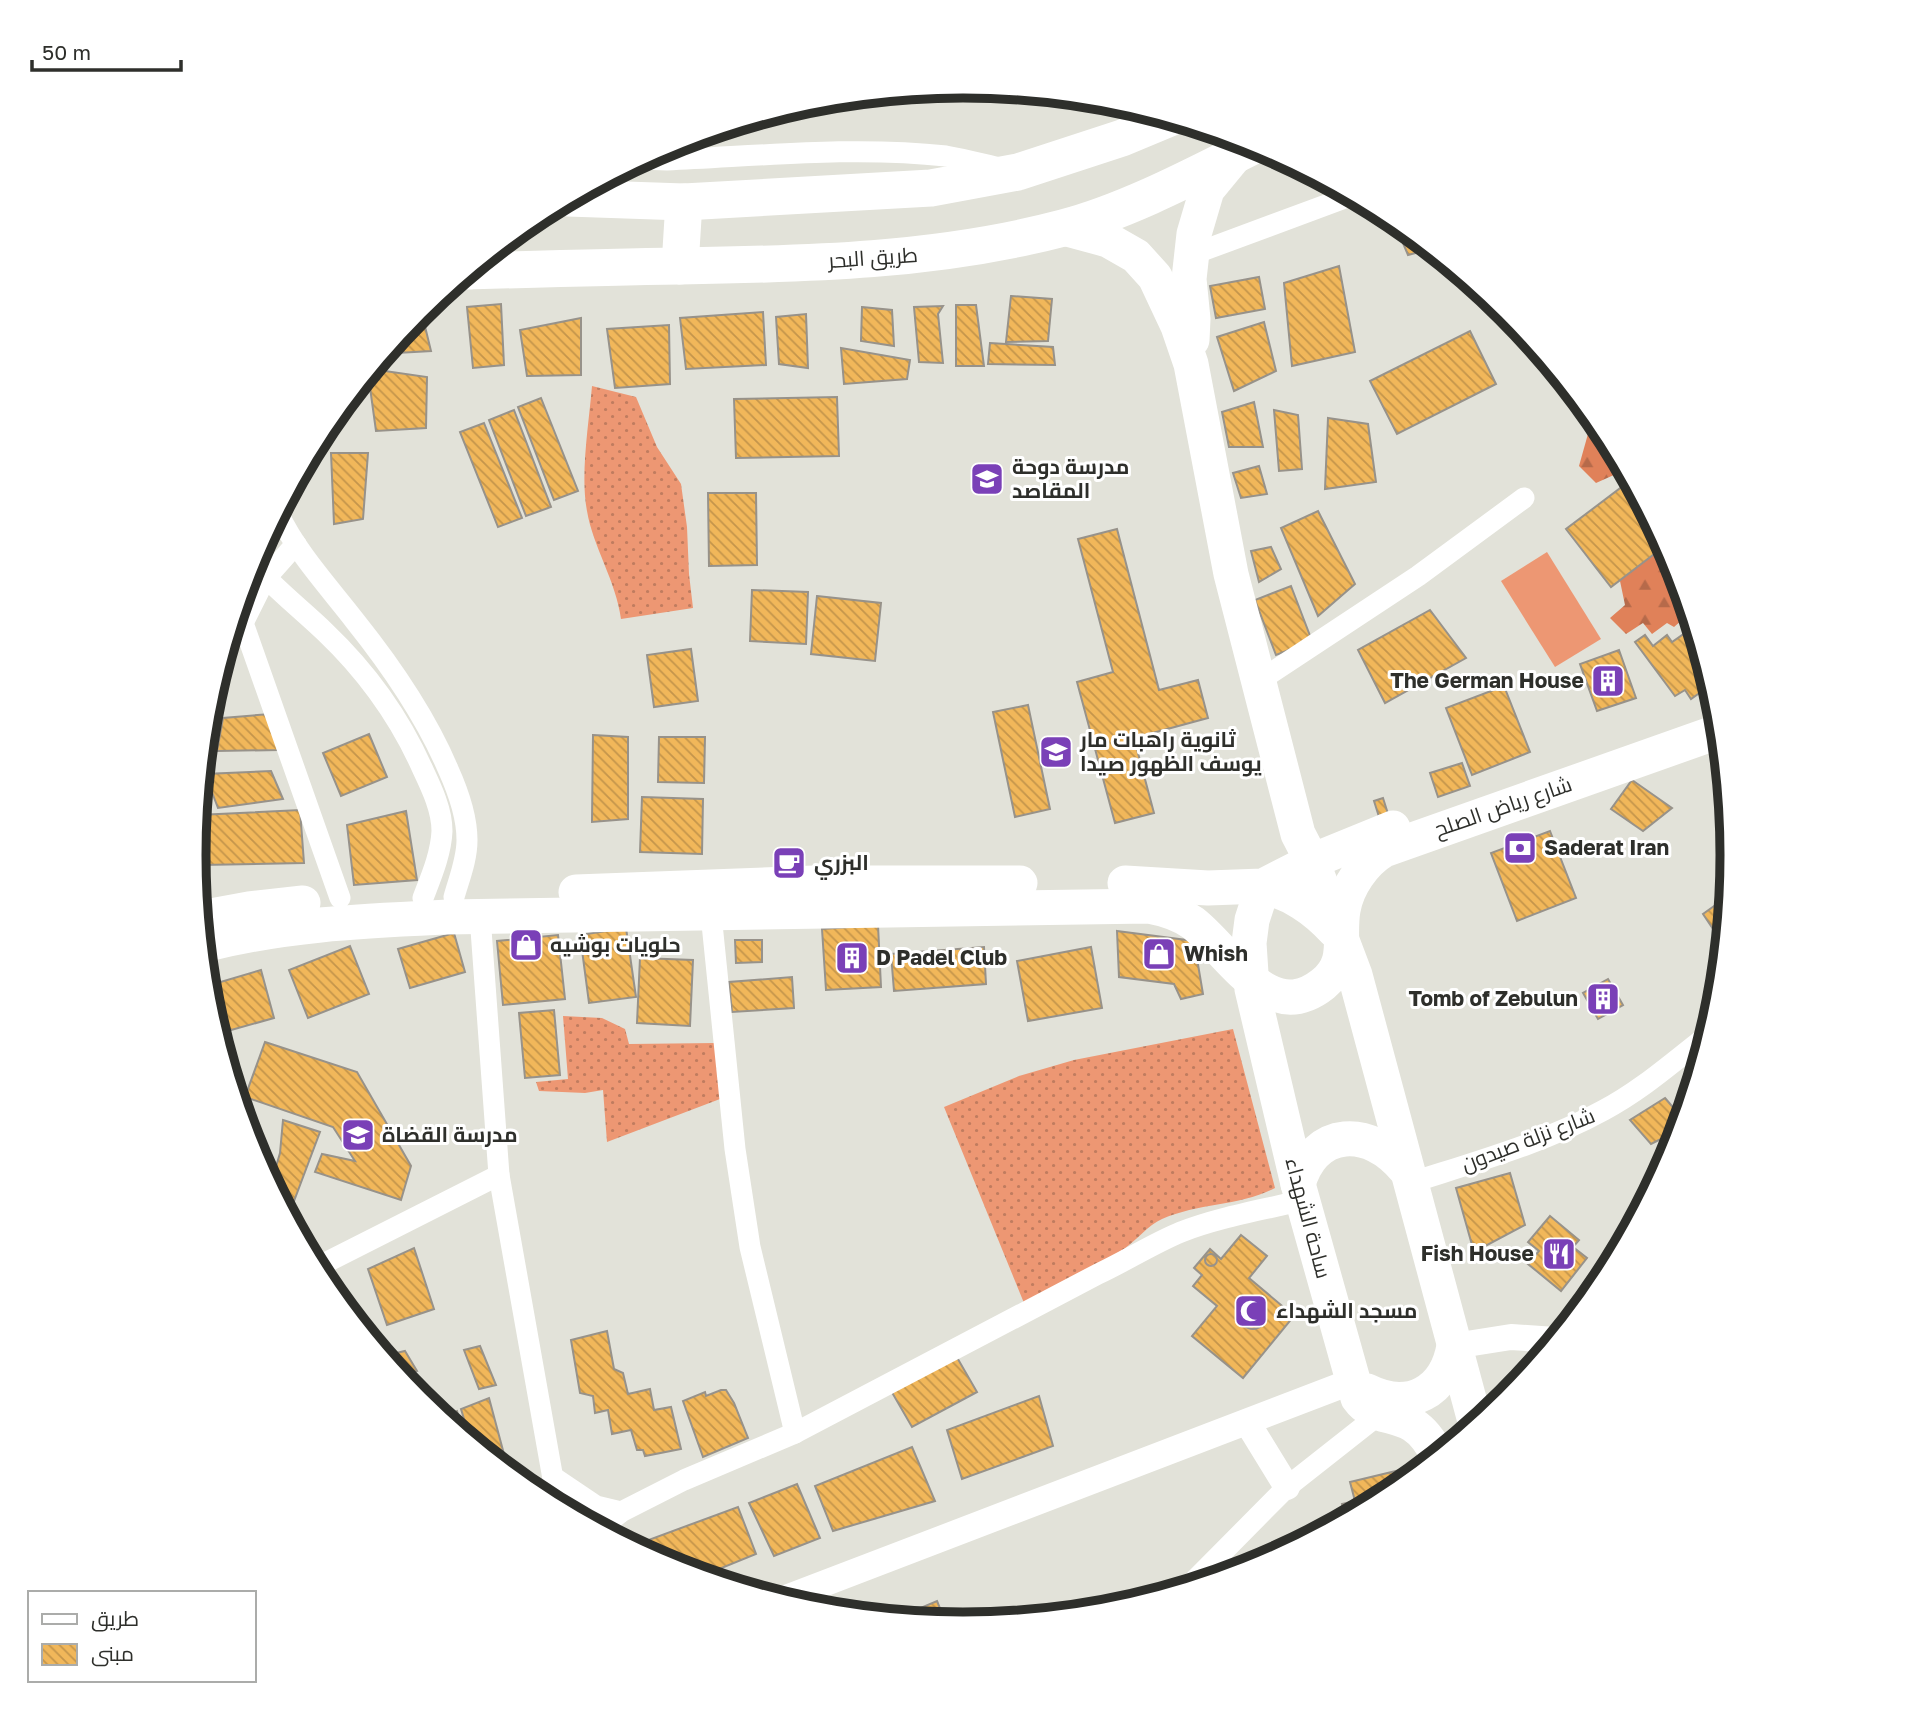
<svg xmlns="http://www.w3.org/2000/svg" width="1926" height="1710" viewBox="0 0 1926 1710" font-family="'Golos Text',Cairo,sans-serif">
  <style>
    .grass { fill: url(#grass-dots) }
    .forest { fill: url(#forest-firs) }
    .pitch { fill: #ed9773 }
    .building { fill: url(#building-back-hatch); stroke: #97928a; stroke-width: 2 }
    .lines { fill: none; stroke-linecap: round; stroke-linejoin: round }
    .minor { stroke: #fff; stroke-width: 21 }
    .tertiary { stroke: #fff; stroke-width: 26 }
    .primary { stroke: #fff; stroke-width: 35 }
    .trunk { stroke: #fff; stroke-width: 37 }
    .labels { text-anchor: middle; stroke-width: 6; stroke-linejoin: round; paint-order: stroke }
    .street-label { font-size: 21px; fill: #2e2f2b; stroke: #fff }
    .poi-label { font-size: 21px; font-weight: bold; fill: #2e2f2b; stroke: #fff; text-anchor: start }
    .rim { fill: none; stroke: #2e2f2b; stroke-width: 9 }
  </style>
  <defs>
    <pattern id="grass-dots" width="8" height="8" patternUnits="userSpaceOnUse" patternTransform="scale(1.75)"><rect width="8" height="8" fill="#ed9773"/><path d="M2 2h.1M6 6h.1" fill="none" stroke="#c07c5f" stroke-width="1.8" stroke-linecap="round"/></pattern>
    <pattern id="forest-firs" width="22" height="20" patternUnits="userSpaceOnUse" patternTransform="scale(1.75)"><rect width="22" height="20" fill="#e08159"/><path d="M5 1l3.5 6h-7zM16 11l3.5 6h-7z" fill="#b66a4a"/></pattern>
    <pattern id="building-back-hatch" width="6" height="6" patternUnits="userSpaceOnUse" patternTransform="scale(1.75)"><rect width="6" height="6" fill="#f1b75a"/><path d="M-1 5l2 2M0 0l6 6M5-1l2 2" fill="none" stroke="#c4954b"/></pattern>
  </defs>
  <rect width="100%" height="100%" fill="#e2e2d9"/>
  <g class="grass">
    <path d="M592 386 636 397 657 447 681 484 687 527 689 574 693 608 621 619C616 581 593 547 587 511 580 475 589 423 592 386Z"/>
    <path d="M563 1016 602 1018 625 1029 629 1044 716 1043 720 1099 607 1142 603 1090 585 1093 539 1091 536 1082 568 1079Z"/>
    <path d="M1233 1029 1275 1188C1241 1206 1198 1203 1162 1219 1148 1225 1137 1240 1124 1249 1092 1269 1058 1286 1024 1303L944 1107 1019 1076 1074 1060Z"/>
  </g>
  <g class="forest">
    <path d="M1593 416 1603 428 1625 470 1596 483 1579 466Z"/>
    <path d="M1662 539 1674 561 1690 613 1674 627 1667 623 1652 634 1643 623 1626 634 1610 618 1625 605 1620 581Z"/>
  </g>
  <path class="pitch" d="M1547 552 1601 639 1555 667 1501 581Z"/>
  <g class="building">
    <path d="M1392 217 1431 249 1408 255Z"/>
    <path d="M1339 266 1355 352 1292 366 1284 283Z"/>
    <path d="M1259 277 1265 309 1216 318 1210 286Z"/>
    <path d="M1011 296 1052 299 1048 341 1006 342Z"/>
    <path d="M501 304 504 365 473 368 467 307Z"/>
    <path d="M956 305H976L984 366H956Z"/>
    <path d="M943 306 938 314 943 363 919 362 914 307Z"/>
    <path d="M862 307 892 310 894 346 861 341Z"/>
    <path d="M421 310 431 351 397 353 395 340Z"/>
    <path d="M763 312 766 365 686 369 680 318Z"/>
    <path d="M806 314 808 368 779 364 776 317Z"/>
    <path d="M581 318V375L527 376 520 330Z"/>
    <path d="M1264 322 1276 371 1234 391 1217 337Z"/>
    <path d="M669 325 670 384 615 388 607 329Z"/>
    <path d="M1470 331 1496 384 1397 434 1370 381Z"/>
    <path d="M990 343 1053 347 1055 365 988 364Z"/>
    <path d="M841 348 910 360 907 379 844 384Z"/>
    <path d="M371 369 427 377 426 428 376 431 368 373Z"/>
    <path d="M837 397 839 456 736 458 734 399Z"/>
    <path d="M541 398 578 491 554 500 518 407Z"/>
    <path d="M1254 402 1263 447H1229L1222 412Z"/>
    <path d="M514 410 551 507 526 516 489 420Z"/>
    <path d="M1274 410 1298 415 1302 469 1279 471Z"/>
    <path d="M1328 418 1368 424 1376 482 1325 489Z"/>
    <path d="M484 423 522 518 498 527 460 432Z"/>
    <path d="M331 453H368L363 519 334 524Z"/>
    <path d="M1259 466 1267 494 1241 498 1233 473Z"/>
    <path d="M1623 486 1666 545 1611 587 1566 529Z"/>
    <path d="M708 493H756L757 565 709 566Z"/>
    <path d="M1318 511 1355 584 1318 616 1281 528Z"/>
    <path d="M1117 529 1159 690 1198 680 1208 718 1134 738 1154 813 1115 823 1077 682 1113 672 1078 539Z"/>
    <path d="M1271 547 1281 569 1259 582 1251 551Z"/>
    <path d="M1291 586 1312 641 1276 655 1255 600Z"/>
    <path d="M752 590 808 592 806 644 750 641Z"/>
    <path d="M817 596 881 603 875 661 811 654Z"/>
    <path d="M1430 610 1466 658 1385 703 1358 650Z"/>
    <path d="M1688 631 1700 648 1709 679 1702 684 1705 689 1691 699 1685 690 1675 696 1635 642 1645 635 1653 646 1667 635 1672 642Z"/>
    <path d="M691 649 698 701 654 707 647 655Z"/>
    <path d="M1619 650 1636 698 1597 711 1580 664Z"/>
    <path d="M1504 686 1530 752 1472 775 1446 708Z"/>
    <path d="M1028 705 1050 809 1015 817 993 712Z"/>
    <path d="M270 714 278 750 217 751 223 718Z"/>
    <path d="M369 734 387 777 341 796 323 753Z"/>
    <path d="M593 735 628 737V819L592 822Z"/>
    <path d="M659 737H705L704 783 658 782Z"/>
    <path d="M1462 763 1470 786 1438 797 1430 773Z"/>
    <path d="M271 771 283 799 218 808 205 774Z"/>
    <path d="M1632 780 1672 808 1643 831 1611 809Z"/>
    <path d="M642 797 703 799 702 854 640 852Z"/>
    <path d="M1383 798 1389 817 1380 820 1374 801Z"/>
    <path d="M300 810 304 863 201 865 198 815Z"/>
    <path d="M406 811 417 880 354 885 347 825Z"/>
    <path d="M1550 831 1576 898 1517 921 1491 853Z"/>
    <path d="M1728 896 1724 935 1719 938 1703 914Z"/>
    <path d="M878 925 881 987 826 990 822 929Z"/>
    <path d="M626 928 636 997 589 1003 580 935Z"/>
    <path d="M1117 931 1194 941 1203 994 1181 999 1174 984 1119 977Z"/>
    <path d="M454 933 465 972 410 988 398 949Z"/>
    <path d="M558 935 565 999 503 1005 497 941Z"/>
    <path d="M735 940H762V962L736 963Z"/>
    <path d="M350 946 369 994 308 1018 289 970Z"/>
    <path d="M984 947 986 984 894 991 891 954Z"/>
    <path d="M1091 947 1102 1008 1028 1021 1017 961Z"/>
    <path d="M640 958 693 960 690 1026 637 1023Z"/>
    <path d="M261 970 274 1018 217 1034 208 1005 207 986Z"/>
    <path d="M792 977 794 1008 732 1012 729 982Z"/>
    <path d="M1608 979 1623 1005 1598 1019 1583 993Z"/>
    <path d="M554 1010 560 1075 525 1078 519 1013Z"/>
    <path d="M265 1042 357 1072 411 1166 401 1200 315 1172 322 1154 355 1161 333 1127 245 1097Z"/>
    <path d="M1665 1098 1683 1119 1679 1130 1651 1144 1630 1120Z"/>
    <path d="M283 1120 320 1132 288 1217 271 1184 280 1153Z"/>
    <path d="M1510 1173 1525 1225 1474 1252 1456 1188Z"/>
    <path d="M1550 1216 1579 1240 1573 1247 1587 1258 1561 1291 1528 1264 1539 1251 1528 1242Z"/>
    <path d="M1241 1235 1267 1256 1249 1278 1294 1316 1243 1378 1192 1336 1217 1306 1193 1286 1202 1275 1194 1268 1210 1249 1221 1259Z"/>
    <path d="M414 1248 434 1309 387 1325 368 1269Z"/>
    <circle cx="1211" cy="1260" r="6"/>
    <circle cx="1253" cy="1317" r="12"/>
    <path d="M607 1331 614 1369 623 1373 628 1394 650 1389 654 1410 671 1407 681 1449 645 1456 643 1450H637L631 1430 612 1434 608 1410 595 1413 593 1396 580 1393 571 1340Z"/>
    <path d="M480 1346 496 1385 479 1389 464 1350Z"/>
    <path d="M405 1351 417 1371 401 1377 383 1356Z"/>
    <path d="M955 1354 977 1392 912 1427 890 1389Z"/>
    <path d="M721 1390H726L734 1403 748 1438 703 1457 683 1401 705 1392 706 1396Z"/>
    <path d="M1039 1396 1053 1446 962 1479 947 1430Z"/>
    <path d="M489 1398 509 1473 471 1442 461 1409Z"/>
    <path d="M457 1411 464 1436 441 1417Z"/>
    <path d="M912 1447 935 1501 833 1531 815 1486Z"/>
    <path d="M1400 1470 1403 1484 1390 1495 1345 1519 1342 1504 1355 1501 1350 1482Z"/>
    <path d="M797 1484 820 1538 774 1556 749 1503Z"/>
    <path d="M738 1507 756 1554 702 1576 668 1566 648 1555 643 1542Z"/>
    <path d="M1297 1536 1301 1542 1256 1566Z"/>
    <path d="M937 1601 946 1623 897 1618Z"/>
  </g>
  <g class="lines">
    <g class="minor">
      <path d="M641 159 667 160C760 156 854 146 946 156 964 159 982 164 999 168"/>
      <path d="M1191 255 1353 195"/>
      <path d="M278 513C297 553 328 586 355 621 391 666 425 715 448 769 458 791 467 816 467 840 467 860 459 879 454 897"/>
      <path d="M252 563C274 588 301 609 325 632 367 672 400 718 423 770 432 789 442 810 442 831 441 854 431 877 423 898"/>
      <path d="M240 602 243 623 340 898"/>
      <path d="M243 623 265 579 296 544"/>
      <path d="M1259 681 1418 576 1524 498"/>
      <path d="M711 914 735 1149 750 1247 795 1433"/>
      <path d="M480 916 499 1175 558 1507"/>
      <path d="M1410 1183C1475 1162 1544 1143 1604 1110 1642 1090 1674 1061 1708 1035"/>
      <path d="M315 1268 499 1175"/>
      <path d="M553 1477 596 1506 621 1512"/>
      <path d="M600 1529 621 1512 684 1480 795 1433 1098 1274C1126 1261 1152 1244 1181 1232 1219 1217 1263 1210 1303 1200"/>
      <path d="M1189 1586 1287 1487 1372 1420 1383 1407"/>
    </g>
    <g class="tertiary">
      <path d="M1454 1346 1511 1337 1555 1340"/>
      <path d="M1247 1422 1287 1487"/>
      <path d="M781 1600 1353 1381"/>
    </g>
    <g class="primary">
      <path d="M1064 228 1108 240 1136 256 1155 277 1178 326 1191 364 1231 574 1298 834 1312 861 1355 975 1476 1425"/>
      <path d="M1192 340 1193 319 1189 279 1194 234 1207 190 1235 156"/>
      <path d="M1125 883 1208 888 1263 886 1312 861 1393 828"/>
      <path d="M576 892 814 883H1020"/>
      <path d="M200 918 249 909 303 903"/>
      <path d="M1335 931C1314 908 1292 894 1263 886L1252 920 1249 943 1252 989 1298 1184 1358 1398C1372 1418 1394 1413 1413 1425 1424 1432 1432 1444 1438 1456"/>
      <path d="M203 945C286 924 362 921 447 917L1149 906C1165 909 1179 913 1193 923 1230 952 1269 1027 1323 984 1350 962 1338 939 1343 910 1347 886 1364 862 1384 850L1720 731"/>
      <path d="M1298 1184C1315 1127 1370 1126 1405 1169"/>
      <path d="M1367 1391C1409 1412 1446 1392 1454 1346"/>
    </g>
    <g class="trunk">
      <path d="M568 198 684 202 931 188 1018 172 1122 138 1170 118"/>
      <path d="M680 266 684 202"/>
      <path d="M468 271C539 269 609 267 680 266 808 264 938 261 1063 228 1128 211 1197 174 1257 144"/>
    </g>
  </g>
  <defs>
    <symbol id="school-square" viewBox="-11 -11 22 22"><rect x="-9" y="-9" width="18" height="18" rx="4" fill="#7a40b7" stroke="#fff"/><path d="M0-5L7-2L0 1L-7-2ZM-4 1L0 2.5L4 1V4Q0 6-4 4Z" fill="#fff"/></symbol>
    <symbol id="building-square" viewBox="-11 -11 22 22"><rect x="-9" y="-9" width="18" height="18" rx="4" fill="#7a40b7" stroke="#fff"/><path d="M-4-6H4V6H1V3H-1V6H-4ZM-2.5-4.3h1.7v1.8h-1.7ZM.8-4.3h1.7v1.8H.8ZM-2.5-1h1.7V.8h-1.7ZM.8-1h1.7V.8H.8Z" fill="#fff"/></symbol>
    <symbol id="bank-square" viewBox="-11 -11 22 22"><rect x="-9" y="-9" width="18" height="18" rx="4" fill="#7a40b7" stroke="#fff"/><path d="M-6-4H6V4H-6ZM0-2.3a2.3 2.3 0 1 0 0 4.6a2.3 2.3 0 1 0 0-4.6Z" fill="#fff"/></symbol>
    <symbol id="cafe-square" viewBox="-11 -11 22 22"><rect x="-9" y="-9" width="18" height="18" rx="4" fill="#7a40b7" stroke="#fff"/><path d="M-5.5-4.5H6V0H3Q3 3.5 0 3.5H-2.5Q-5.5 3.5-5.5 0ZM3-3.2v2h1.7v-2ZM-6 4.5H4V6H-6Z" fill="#fff"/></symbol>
    <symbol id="shop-square" viewBox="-11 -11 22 22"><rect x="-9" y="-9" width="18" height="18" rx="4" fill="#7a40b7" stroke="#fff"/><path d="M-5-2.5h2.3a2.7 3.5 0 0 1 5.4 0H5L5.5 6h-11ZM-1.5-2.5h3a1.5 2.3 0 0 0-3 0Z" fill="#fff"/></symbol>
    <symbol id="restaurant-square" viewBox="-11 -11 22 22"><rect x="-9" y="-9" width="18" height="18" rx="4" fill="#7a40b7" stroke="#fff"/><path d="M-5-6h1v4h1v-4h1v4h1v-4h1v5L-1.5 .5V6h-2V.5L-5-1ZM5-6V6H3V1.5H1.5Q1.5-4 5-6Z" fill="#fff"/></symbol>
    <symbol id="mosque-square" viewBox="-11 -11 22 22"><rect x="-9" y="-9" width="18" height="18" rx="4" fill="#7a40b7" stroke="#fff"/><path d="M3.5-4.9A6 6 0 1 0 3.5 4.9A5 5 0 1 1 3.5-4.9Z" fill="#fff"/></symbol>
  </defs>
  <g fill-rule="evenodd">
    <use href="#school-square" x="968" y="460" width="38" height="38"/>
    <use href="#building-square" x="1589" y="662" width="38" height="38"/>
    <use href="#school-square" x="1037" y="733" width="38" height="38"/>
    <use href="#bank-square" x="1501" y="829" width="38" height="38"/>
    <use href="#cafe-square" x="770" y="844" width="38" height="38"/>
    <use href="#shop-square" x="507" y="926" width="38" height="38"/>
    <use href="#shop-square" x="1140" y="935" width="38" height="38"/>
    <use href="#building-square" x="833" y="939" width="38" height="38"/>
    <use href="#building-square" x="1584" y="980" width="38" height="38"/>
    <use href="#school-square" x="339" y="1116" width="38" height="38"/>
    <use href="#restaurant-square" x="1540" y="1235" width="38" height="38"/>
    <use href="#mosque-square" x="1232" y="1292" width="38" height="38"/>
  </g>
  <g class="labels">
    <g class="street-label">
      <text transform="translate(873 258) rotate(-4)" y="7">طريق البحر</text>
      <text transform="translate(1503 807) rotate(-19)" y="7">شارع رياض الصلح</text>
      <text transform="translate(1528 1140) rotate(-21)" y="7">شارع نزلة صيدون</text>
      <text transform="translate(1308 1218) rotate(75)" y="7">ساحة الشهداء</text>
    </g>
    <g class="poi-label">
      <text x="1012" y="474">مدرسة دوحة<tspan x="1012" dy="24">المقاصد</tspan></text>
      <text x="1584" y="688" text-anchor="end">The German House</text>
      <text x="1080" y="747">ثانوية راهبات مار<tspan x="1080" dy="24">يوسف الظهور صيدا</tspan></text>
      <text x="1544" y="855">Saderat Iran</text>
      <text x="814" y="870">البزري</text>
      <text x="550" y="952">حلويات بوشيه</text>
      <text x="1184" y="961">Whish</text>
      <text x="876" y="965">D Padel Club</text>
      <text x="1578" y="1006" text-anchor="end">Tomb of Zebulun</text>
      <text x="382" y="1142">مدرسة القضاة</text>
      <text x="1534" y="1261" text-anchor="end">Fish House</text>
      <text x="1276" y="1318">مسجد الشهداء</text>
    </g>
  </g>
  <path d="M0 0H1926V1710H0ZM206 855a757 757 0 1 1 1514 0a757 757 0 1 1-1514 0Z" fill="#fff" fill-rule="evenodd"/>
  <path class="rim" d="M206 855a757 757 0 1 1 1514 0a757 757 0 1 1-1514 0Z"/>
  <rect x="28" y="1591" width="228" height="91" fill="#ffffff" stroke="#abacaa" stroke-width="2"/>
  <rect x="42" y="1614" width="35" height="10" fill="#ffffff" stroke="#abacaa" stroke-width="2"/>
  <text x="91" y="1626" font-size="21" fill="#2e2f2b">طريق</text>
  <rect x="42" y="1644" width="35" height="21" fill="url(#building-back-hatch)" stroke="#abacaa" stroke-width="2"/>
  <text x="91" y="1661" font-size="21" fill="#2e2f2b">مبنى</text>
  <path d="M32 60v10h149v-10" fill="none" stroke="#2e2f2b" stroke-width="3.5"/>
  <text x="42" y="60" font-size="21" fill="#2e2f2b" stroke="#ffffff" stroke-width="5" paint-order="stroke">50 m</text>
</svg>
